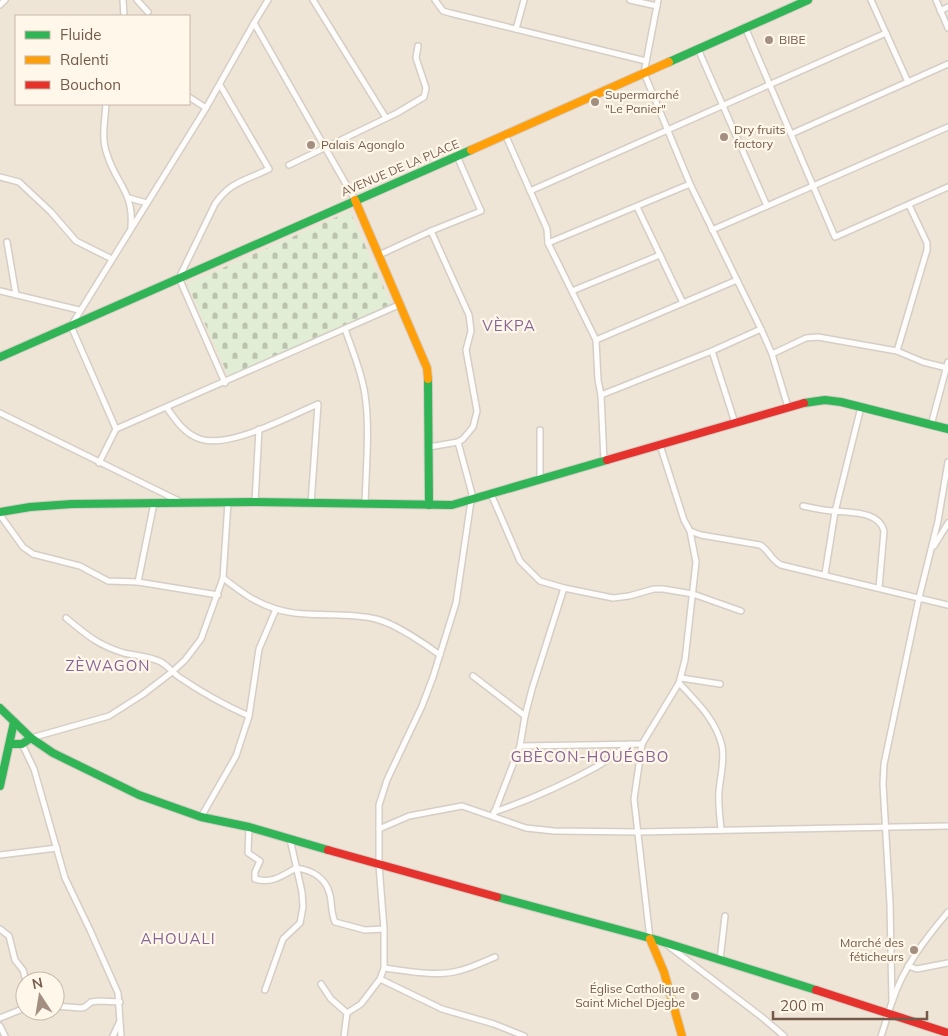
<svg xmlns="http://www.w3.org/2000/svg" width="948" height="1036" viewBox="0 0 948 1036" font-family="Mulish,sans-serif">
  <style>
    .residential { fill: #efe5d6; fill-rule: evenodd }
    .cemetery { fill: url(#cemetery-stones) }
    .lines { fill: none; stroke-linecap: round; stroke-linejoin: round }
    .street-casing { stroke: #d4cec6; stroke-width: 8 }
    .fast-casing { stroke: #d5cec6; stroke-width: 10 }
    .slow-casing { stroke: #d5cec6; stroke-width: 10 }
    .jam-casing { stroke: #d5cec6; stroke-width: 10 }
    .street { stroke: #fefdfc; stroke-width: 5 }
    .fast { stroke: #30b455; stroke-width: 8 }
    .slow { stroke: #ff9f0a; stroke-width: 8 }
    .jam { stroke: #e5322d; stroke-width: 8 }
    .poi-dot { fill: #a28f81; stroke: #fff7e9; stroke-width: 2 }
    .labels { text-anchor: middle; stroke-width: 4.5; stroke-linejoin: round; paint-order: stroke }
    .poi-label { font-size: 12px; fill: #745a49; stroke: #fff7e9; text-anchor: start }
    .street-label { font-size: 12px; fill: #745a49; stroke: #fff7e9 }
    .quarter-label { font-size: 15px; letter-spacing: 1px; fill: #886597; stroke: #fff7e9 }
  </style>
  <defs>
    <pattern id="cemetery-stones" width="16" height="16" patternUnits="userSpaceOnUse" patternTransform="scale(1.25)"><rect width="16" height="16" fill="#e1edd4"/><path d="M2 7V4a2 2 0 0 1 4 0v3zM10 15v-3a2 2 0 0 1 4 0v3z" fill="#bbc3ae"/></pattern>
  </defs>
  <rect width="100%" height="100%" fill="#f6f2e9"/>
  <path class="residential" d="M0 0H948V1036H0ZM16 16H189V104H16ZM25 981H55V1011H25Z"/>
  <path class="cemetery" d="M350 211 391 304 229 377 187 284Z"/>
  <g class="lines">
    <defs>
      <g id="street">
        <path d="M123 0 124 16"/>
        <path d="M137 0 148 12"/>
        <path d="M313 0 386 118"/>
        <path d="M435 0 443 11 450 13 646 61"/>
        <path d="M630 0 657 6"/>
        <path d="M658 0 644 73 690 184 761 329 772 354 788 407"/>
        <path d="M871 0 908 82"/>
        <path d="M936 0 948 28"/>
        <path d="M0 5 5 0"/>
        <path d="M940 11 948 7"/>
        <path d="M254 23 355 200"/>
        <path d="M745 27 835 237 948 187"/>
        <path d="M516 29 524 0"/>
        <path d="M698 49 767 206"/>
        <path d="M220 85 269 169C245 181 231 181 215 204L179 278 225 383"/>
        <path d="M189 97 206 108"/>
        <path d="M106 104C105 120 101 139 107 154 116 184 134 192 131 227"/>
        <path d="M505 134 547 229 548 243 596 340 598 380 601 395 604 461"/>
        <path d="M791 134 948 64"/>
        <path d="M289 165 397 113 424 97 426 88 416 58 418 46"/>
        <path d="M0 177 19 182 51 212 76 241 112 259"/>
        <path d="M530 191 886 33"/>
        <path d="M129 198 147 203"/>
        <path d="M637 207 683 303"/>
        <path d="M712 230 948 127"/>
        <path d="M7 242 16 295"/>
        <path d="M548 243 690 184"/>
        <path d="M379 255 431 231 481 211 457 156"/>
        <path d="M0 291 79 310"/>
        <path d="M572 291 660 255"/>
        <path d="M345 329C352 350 362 372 365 395 370 427 366 470 365 504"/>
        <path d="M596 340 737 280"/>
        <path d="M712 351 735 423"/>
        <path d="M897 351 927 250V243L909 205"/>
        <path d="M772 354 806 338 818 337 897 351 923 362 947 368"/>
        <path d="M601 395 712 351 761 329"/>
        <path d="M167 408C176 421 185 434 200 439 229 449 290 416 318 404L311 504"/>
        <path d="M0 413 181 502"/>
        <path d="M931 425 948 362"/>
        <path d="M116 429 71 326 206 108 254 23 268 0"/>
        <path d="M540 430V478"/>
        <path d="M429 447 458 442 463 439 473 427 477 411 466 350 471 331 469 315 431 231"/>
        <path d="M99 463 116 429 401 304"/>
        <path d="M491 494 520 561 540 581 564 588 613 598 629 596 654 589H663L693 594 741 611"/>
        <path d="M255 502 259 429"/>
        <path d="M803 506C814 508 825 511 835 511 851 513 879 511 884 531L879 588"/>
        <path d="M0 515 23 547 33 554 80 566 108 581 138 582 218 595"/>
        <path d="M690 531 701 535 760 545C769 550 770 559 781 565L948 605"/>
        <path d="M934 546 948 523"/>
        <path d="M825 574 835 512 861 407"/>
        <path d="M223 578C240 591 255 603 276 609 308 619 343 611 376 619 394 623 425 644 440 655"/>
        <path d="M138 582 154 503"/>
        <path d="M66 618C87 635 97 645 124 653 137 656 149 656 161 662 168 666 172 672 179 677 201 692 224 705 249 716"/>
        <path d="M473 676 525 716"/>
        <path d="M681 678 720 684"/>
        <path d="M679 683C696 701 716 720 722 746 725 761 720 777 719 792 718 804 720 817 721 830"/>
        <path d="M31 738 109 716 142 695 172 672 185 660 201 639 223 578 228 502"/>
        <path d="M22 744 34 769 65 878 90 930 118 993 121 1036"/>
        <path d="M520 746 642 744"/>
        <path d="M494 812C530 800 565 784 598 766 609 759 619 751 631 744"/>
        <path d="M493 816 520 746 525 716 532 689 564 588"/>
        <path d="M201 817 236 756 249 716 259 649 276 609"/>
        <path d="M249 827 248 853 260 861 255 872V879C271 884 282 876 296 868 312 870 326 878 330 895 332 904 331 913 335 922L365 930 384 929"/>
        <path d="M379 829 409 816 462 806 526 828 554 831 639 832 948 826"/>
        <path d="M0 855 57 848"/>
        <path d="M0 929 9 936 15 960 23 970 26 981"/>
        <path d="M650 939 634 799 642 744 679 683 685 660 696 562 690 531 684 520 660 445"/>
        <path d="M666 944 763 1018 784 1036"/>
        <path d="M720 960 725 916"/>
        <path d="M908 966 917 969 948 963"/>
        <path d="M384 968C408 971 435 977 458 971 471 968 483 962 495 957"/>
        <path d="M380 979 442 1009 494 1024 524 1036"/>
        <path d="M321 984 331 999 347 1013 361 1004 380 979 384 968V929L379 865V805L387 780 422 706 433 677 456 603 472 494 458 442"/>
        <path d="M265 990 283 939 300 923 303 907 302 892 290 839"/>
        <path d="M892 1002 890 904 883 784 884 764 919 598 938 521 948 462"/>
        <path d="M55 1006 81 1008 85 1007 91 1002 99 1001 120 1002"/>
        <path d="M0 1018 25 1008"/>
        <path d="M0 1026 5 1036"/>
        <path d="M113 1036 119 1023"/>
        <path d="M344 1036 347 1013"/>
        <path d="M881 1036C885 1025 888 1013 892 1002 903 968 925 939 948 912"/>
      </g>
      <g id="fast">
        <path d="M669 62 808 0"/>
        <path d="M0 357 471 150"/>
        <path d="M428 379 429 505"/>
        <path d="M804 403 825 400 841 402 948 429"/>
        <path d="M0 512 30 507 72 504 255 502 452 505 607 460"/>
        <path d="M0 708 31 738 53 753 139 795 201 817 249 827 328 850"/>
        <path d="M10 744H22L31 738"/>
        <path d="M0 786 14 722"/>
        <path d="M497 897 657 940 816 990"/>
      </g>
      <g id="slow">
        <path d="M471 150 669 62"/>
        <path d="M355 200 427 368 428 379"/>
        <path d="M650 939 664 972 682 1036"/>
      </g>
      <g id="jam">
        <path d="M607 460 804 403"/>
        <path d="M328 850 497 897"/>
        <path d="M816 990 948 1033"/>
      </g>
    </defs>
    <use href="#street" class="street-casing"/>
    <use href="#fast" class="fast-casing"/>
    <use href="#slow" class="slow-casing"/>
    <use href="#jam" class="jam-casing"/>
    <use href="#street" class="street"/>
    <use href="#fast" class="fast"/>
    <use href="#slow" class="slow"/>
    <use href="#jam" class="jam"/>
  </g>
  <g class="poi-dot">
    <circle cx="769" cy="40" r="5"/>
    <circle cx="595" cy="102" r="5"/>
    <circle cx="724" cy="137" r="5"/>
    <circle cx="311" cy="145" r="5"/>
    <circle cx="914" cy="950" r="5"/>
    <circle cx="695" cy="996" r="5"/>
  </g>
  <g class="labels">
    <g class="poi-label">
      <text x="779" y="44">BIBE</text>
      <text x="605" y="99">Supermarché<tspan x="605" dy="14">"Le Panier"</tspan></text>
      <text x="734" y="134">Dry fruits<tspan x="734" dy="14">factory</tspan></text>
      <text x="321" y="149">Palais Agonglo</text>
      <text x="904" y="947" text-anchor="end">Marché des<tspan x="904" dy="14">féticheurs</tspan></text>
      <text x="685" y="993" text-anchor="end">Église Catholique<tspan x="685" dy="14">Saint Michel Djegbe</tspan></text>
    </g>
    <g class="street-label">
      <text transform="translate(400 168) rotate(-23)" y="4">AVENUE DE LA PLACE</text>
    </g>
    <g class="quarter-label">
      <text x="509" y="331">VÈKPA</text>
      <text x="108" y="671">ZÈWAGON</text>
      <text x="590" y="762">GBÈCON-HOUÉGBO</text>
      <text x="178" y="944">AHOUALI</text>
    </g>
  </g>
  <rect x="15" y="15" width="175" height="90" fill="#fff7e9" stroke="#c7b8a9"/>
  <rect x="25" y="31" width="25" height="8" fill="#30b455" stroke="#c7b8a9"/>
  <text x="60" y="40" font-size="15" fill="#745a49">Fluide</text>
  <rect x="25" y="56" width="25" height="8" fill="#ff9f0a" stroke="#c7b8a9"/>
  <text x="60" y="65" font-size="15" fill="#745a49">Ralenti</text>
  <rect x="25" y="81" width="25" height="8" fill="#e5322d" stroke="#c7b8a9"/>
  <text x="60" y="90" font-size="15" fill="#745a49">Bouchon</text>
  <g transform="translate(40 996) rotate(348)"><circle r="24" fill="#fff7e9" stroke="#c7b8a9"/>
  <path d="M0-4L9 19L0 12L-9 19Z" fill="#a28f81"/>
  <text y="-8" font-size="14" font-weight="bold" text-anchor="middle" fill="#745a49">N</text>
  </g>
  <path d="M773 1011v8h154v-8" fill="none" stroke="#745a49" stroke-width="2.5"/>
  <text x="780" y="1011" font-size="15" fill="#745a49" stroke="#fff7e9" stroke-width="4" paint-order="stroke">200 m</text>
</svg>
